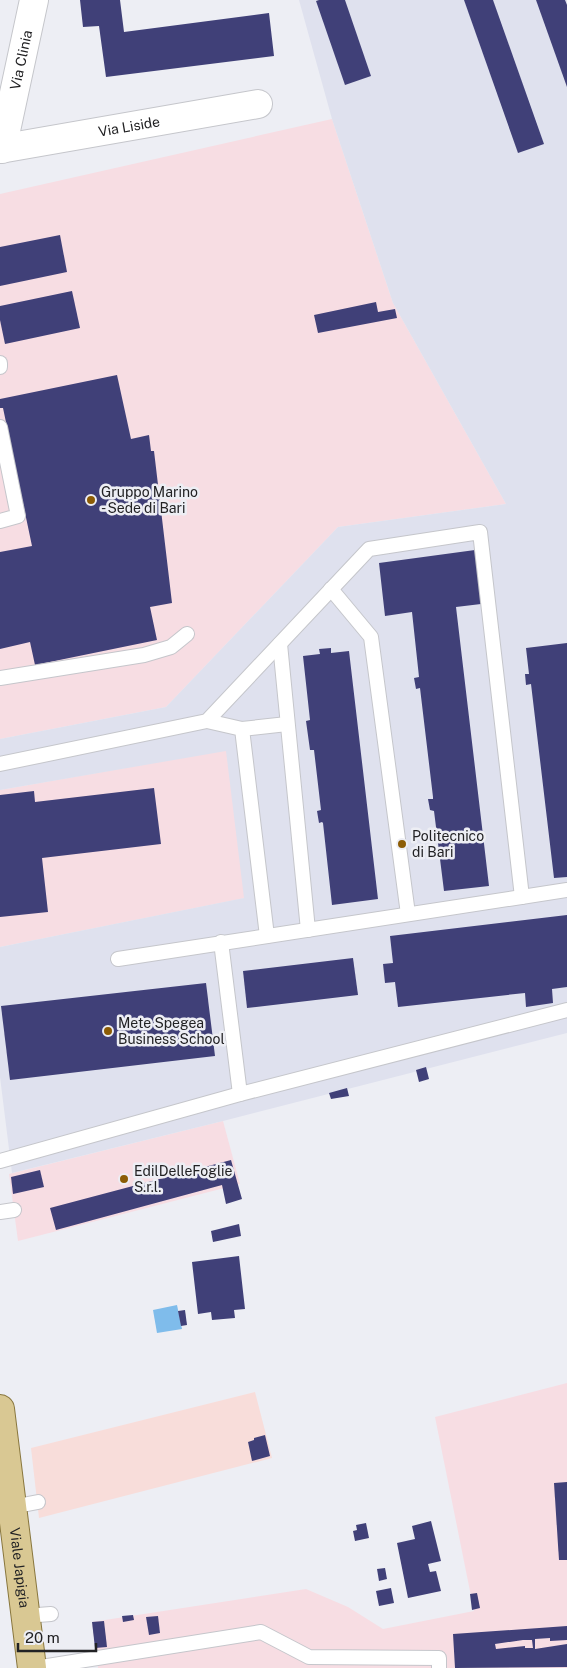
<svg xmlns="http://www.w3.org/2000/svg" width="567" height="1668" viewBox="0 0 567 1668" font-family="'Public Sans',sans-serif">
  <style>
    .commercial { fill: #f7dde3 }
    .industrial { fill: #f8ddda }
    .built { fill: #dfe1ee }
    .water { fill: #7fbceb }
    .building { fill: #404078; fill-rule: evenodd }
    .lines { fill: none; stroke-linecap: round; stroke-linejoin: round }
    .lane-casing { stroke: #c5c6cb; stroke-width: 16 }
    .street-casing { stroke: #c5c6cb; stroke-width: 30 }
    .primary-casing { stroke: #88763d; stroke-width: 30 }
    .lane { stroke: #fff; stroke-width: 14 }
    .street { stroke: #fff; stroke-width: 28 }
    .primary { stroke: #d9c893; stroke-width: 28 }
    .poi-dot { fill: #8c5c05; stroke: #edeef4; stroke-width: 2 }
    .labels { text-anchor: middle; stroke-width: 5; stroke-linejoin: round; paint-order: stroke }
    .street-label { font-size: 14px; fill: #222224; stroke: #edeef4 }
    .poi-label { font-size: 14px; fill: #222224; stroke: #edeef4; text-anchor: start }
  </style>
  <rect width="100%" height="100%" fill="#edeef4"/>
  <g class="commercial">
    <path d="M332 119 393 303 506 504 338 527 166 707 0 739V194Z"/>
    <path d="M227 750 245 898 0 947V790Z"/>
    <path d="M223 1121 240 1184 18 1241 9 1174Z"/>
    <path d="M567 1383V1668H98L92 1622 306 1589 348 1607 383 1629 474 1611 435 1417Z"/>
  </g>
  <path class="industrial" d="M255 1392 272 1458 39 1518 31 1448Z"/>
  <path class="built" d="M299 0H567V1033L223 1121 12 1173 0 1077V947L244 898 226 751 0 790V739L166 707 338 527 506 504 393 303 332 119Z"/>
  <path class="water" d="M177 1305 182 1329 157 1333 153 1310Z"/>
  <g class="building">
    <path d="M80 0H120L124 32 269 13 274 56 106 77 99 26 83 27Z"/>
    <path d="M319 0H345L371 76 345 85 316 1Z"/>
    <path d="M464 0H493L544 144 518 153Z"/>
    <path d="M536 0H565L567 5V87Z"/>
    <path d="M60 235 67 272 0 286V247Z"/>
    <path d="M72 291 80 328 5 344 0 320V306Z"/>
    <path d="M376 302 378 312 395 309 397 318 318 333 314 315Z"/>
    <path d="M117 375 131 439 149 435 151 451H154L172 603 150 607 157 640 35 665 30 642 0 649V552L32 546 3 408H0V399Z"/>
    <path d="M475 550 481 604 456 607 489 886 444 891 434 811 430 810 428 799H433V797L420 688 416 689 414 678 419 677 412 612 385 616 379 563Z"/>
    <path d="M567 643V877L554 878 531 684 526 685 525 674H529L526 648Z"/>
    <path d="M331 648V653L349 651 378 899 332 905 323 823 322 822 319 823 317 811 321 810 314 750H310L306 721 310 720 303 656 320 654 319 649Z"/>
    <path d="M154 788 161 844 42 858 48 912 0 917V795L34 791 35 802Z"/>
    <path d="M567 915V987L552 989 553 1003 526 1007 525 993 398 1007 395 982 385 983 383 964 393 963 390 936Z"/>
    <path d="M353 958 358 995 247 1008 243 971Z"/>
    <path d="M206 983 215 1056 10 1080 1 1006Z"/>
    <path d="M426 1067 429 1079 419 1082 416 1070Z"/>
    <path d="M347 1088 349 1096 331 1099 329 1093Z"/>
    <path d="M231 1160 242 1199 226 1204 222 1185 56 1230 50 1208Z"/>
    <path d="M40 1170 44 1187 13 1194 11 1177Z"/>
    <path d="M239 1224 241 1236 213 1242 211 1231Z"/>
    <path d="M239 1256 245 1309 234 1310 235 1318 212 1320 211 1312 198 1314 192 1262Z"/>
    <path d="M185 1310 187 1325 181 1326 178 1311Z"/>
    <path d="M265 1435 270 1456 252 1461 248 1442 254 1440V1438Z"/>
    <path d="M567 1482V1560H559L554 1483Z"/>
    <path d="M431 1521 441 1561 428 1564 430 1572 436 1571 441 1591 408 1598 397 1543 415 1539 412 1526Z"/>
    <path d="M366 1523 369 1538 355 1541 353 1531 357 1530 356 1525Z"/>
    <path d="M385 1568 387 1579 379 1581 377 1569Z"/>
    <path d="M391 1588 394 1603 379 1606 376 1591Z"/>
    <path d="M477 1593 480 1608 472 1610 470 1594Z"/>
    <path d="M133 1615 134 1620 123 1622 122 1616Z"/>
    <path d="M158 1616 160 1633 149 1635 146 1617Z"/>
    <path d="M104 1621 107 1647 95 1648 92 1622Z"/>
    <path d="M567 1626V1640L550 1641V1638L535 1639V1649L567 1644V1667L455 1668 453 1634ZM523 1640H532L533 1648H525V1646L496 1649 495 1644Z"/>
  </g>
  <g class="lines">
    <defs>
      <g id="lane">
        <path d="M0 363V367"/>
        <path d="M0 427 18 516 0 521"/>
        <path d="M331 589 371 637 408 914"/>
        <path d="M280 644 308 930"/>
        <path d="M0 678 144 655 171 647 187 634"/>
        <path d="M207 721 242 729 267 936"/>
        <path d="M242 729 287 724"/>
        <path d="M0 764 207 721 369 549 480 532 522 897"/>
        <path d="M221 942 240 1094"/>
        <path d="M118 959 567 890"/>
        <path d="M0 1161 240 1094 567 1010"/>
        <path d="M0 1212 14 1210"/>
        <path d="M12 1507 38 1502"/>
        <path d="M25 1616 51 1614"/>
        <path d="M35 1668 261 1632 309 1657 439 1658V1668"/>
      </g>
      <g id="street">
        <path id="s1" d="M0 149 258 104"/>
        <path id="s2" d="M2 149 34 0"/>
      </g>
      <g id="primary">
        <path id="s3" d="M0 1409 32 1668"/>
      </g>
    </defs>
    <use href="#lane" class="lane-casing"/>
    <use href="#street" class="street-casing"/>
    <use href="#primary" class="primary-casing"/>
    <use href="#lane" class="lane"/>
    <use href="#street" class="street"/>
    <use href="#primary" class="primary"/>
  </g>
  <g class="poi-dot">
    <circle cx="91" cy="500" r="5"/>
    <circle cx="402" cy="844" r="5"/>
    <circle cx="108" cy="1031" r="5"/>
    <circle cx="124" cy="1179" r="5"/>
  </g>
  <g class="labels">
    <g class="street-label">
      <text dy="5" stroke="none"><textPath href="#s2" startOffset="91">Via Clinia</textPath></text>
      <text dy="5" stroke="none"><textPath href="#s1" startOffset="131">Via Liside</textPath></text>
      <text dy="5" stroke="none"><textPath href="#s3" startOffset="160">Viale Japigia</textPath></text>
    </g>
    <g class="poi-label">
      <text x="101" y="497">Gruppo Marino<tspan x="101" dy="16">- Sede di Bari</tspan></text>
      <text x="412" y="841">Politecnico<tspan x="412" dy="16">di Bari</tspan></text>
      <text x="118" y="1028">Mete Spegea<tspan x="118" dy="16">Business School</tspan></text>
      <text x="134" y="1176">EdilDelleFoglie<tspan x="134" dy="16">S.r.l.</tspan></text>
    </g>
  </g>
  <path d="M18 1643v8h78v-8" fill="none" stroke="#222224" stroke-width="2.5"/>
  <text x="25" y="1643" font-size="15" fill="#222224" stroke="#edeef4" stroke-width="4" paint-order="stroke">20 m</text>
</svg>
